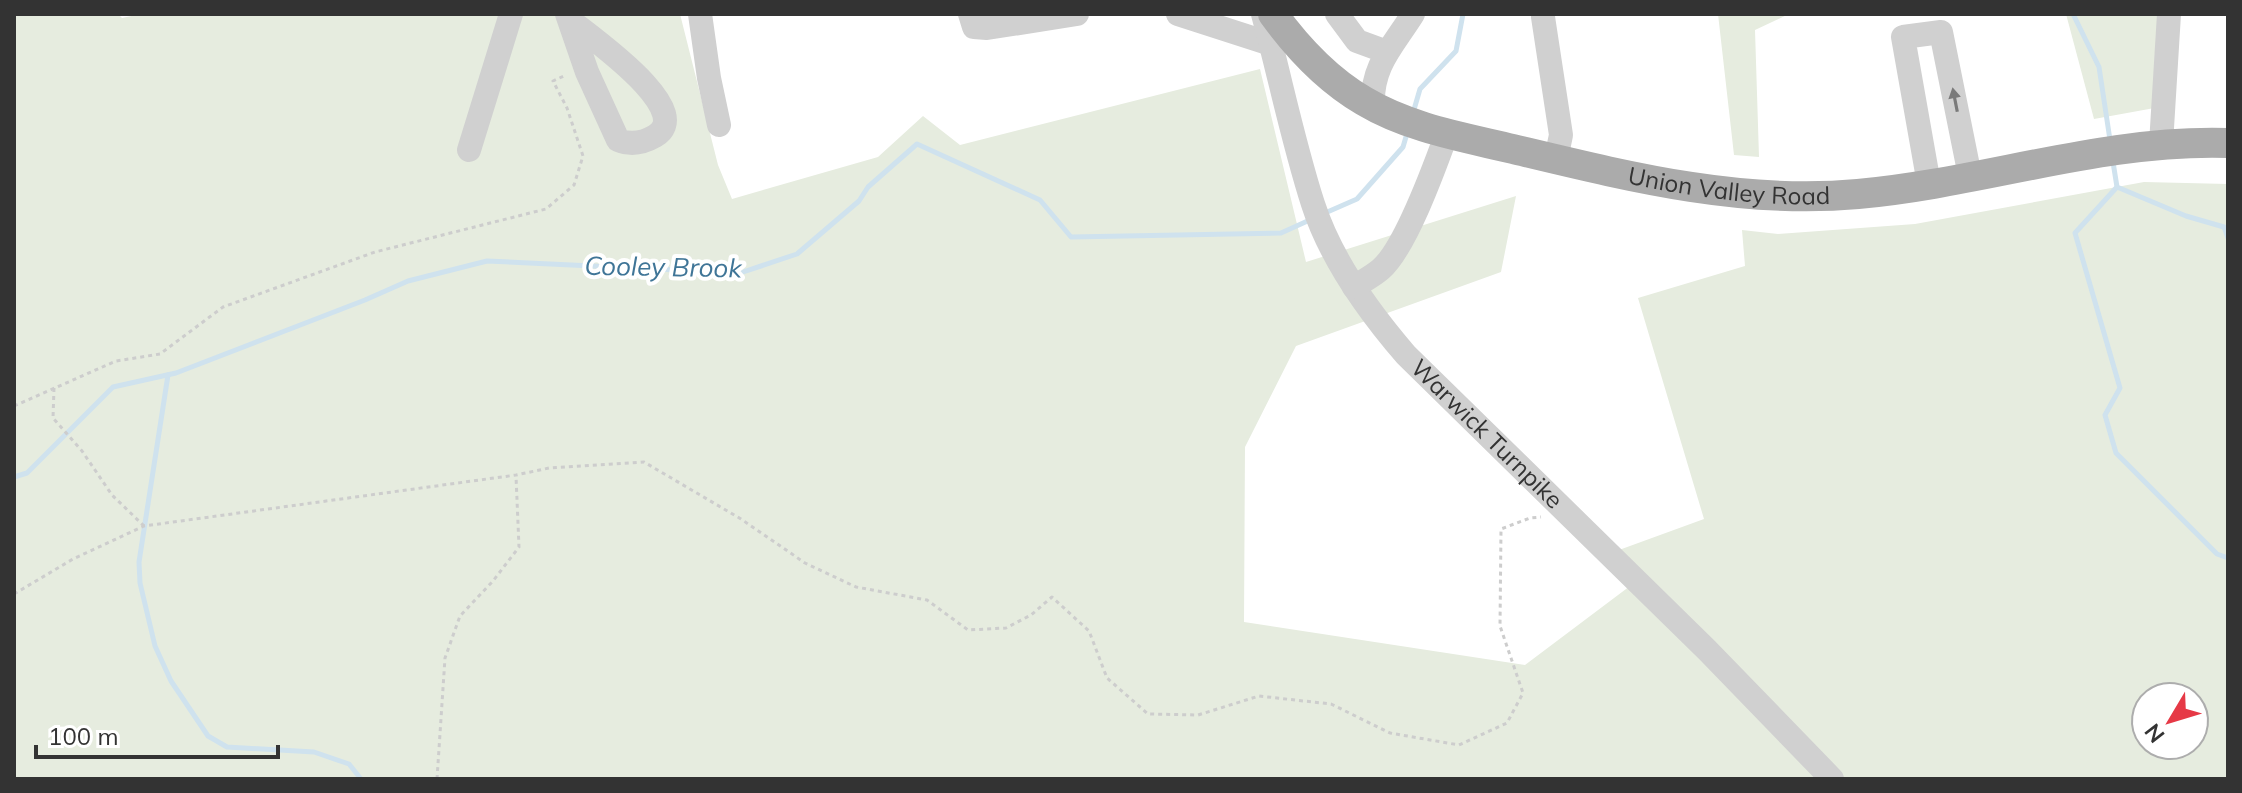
<svg xmlns="http://www.w3.org/2000/svg" width="2242" height="793" viewBox="0 0 2242 793" font-family="Mulish,sans-serif">
  <style>
    .green { fill: #e6ecdf; fill-rule: evenodd }
    .lines { fill: none; stroke-linecap: round; stroke-linejoin: round }
    .stream { stroke: #cfe2ee; stroke-width: 5 }
    .path { stroke: #cdcdcd; stroke-width: 3; stroke-dasharray: 4 4; stroke-linecap: butt }
    .minor { stroke: #d0d0d0; stroke-width: 24 }
    .major { stroke: #ababab; stroke-width: 30 }
    .oneway { fill: #7a7a7a }
    .labels { text-anchor: middle; stroke-width: 8; stroke-linejoin: round; paint-order: stroke }
    .street-label { font-size: 24px; fill: #333; stroke: #fff }
    .water-label { font-size: 26px; font-style: italic; fill: #3f7597; stroke: #fff }
  </style>
  <rect width="100%" height="100%" fill="#fff"/>
  <g class="green">
    <path d="M14 14H118L122 18 141 14H680L718 165 732 199 878 157 923 116 960 145 1260 69 1306 262 1516 196 1501 272 1296 346 1245 447 1244 622 1525 665 1638 580 1608 554 1704 519 1638 298 1745 266 1742 230 1778 234 1915 224 2144 182 2228 184V779H14ZM2146 697H2194V745H2146Z"/>
    <path d="M1718 14H1789L1755 30 1759 157 1734 155Z"/>
    <path d="M2066 14H2162L2160 107 2094 119Z"/>
  </g>
  <g class="lines">
    <g class="stream">
      <path d="M2073 14 2099 67 2110 140"/>
      <path d="M1413 113 1420 89 1456 51 1463 14"/>
      <path d="M2113 162 2117 187 2186 216 2224 227 2228 238"/>
      <path d="M2117 187 2075 233 2120 388 2105 415 2116 453 2217 554 2228 558"/>
      <path d="M1325 213 1357 199 1403 147 1408 130"/>
      <path d="M168 375 139 562 140 583 155 646 171 681 208 736 227 747 314 752 349 764 361 779"/>
      <path d="M14 477 27 473 113 387 176 373 365 300 408 281 487 261 740 273 797 254 859 201 868 187 917 144 1040 200 1071 237 1281 233 1312 219"/>
    </g>
    <g class="path">
      <path d="M54 388 53 418 82 451 112 495 144 526"/>
      <path d="M14 406 116 361 160 354 223 307 375 252 546 209 574 185 583 156 567 108 553 81 566 75"/>
      <path d="M14 594 73 559 144 526 516 475 549 468 644 462 741 519 805 563 856 587 927 600 968 630 1006 628 1031 615 1052 597 1089 631 1107 678 1148 714 1198 715 1259 696 1331 704 1390 733 1459 745 1507 723 1523 693 1500 626 1501 529 1530 518 1541 517"/>
      <path d="M437 779 445 658 460 616 493 581 519 547 516 476"/>
    </g>
    <g class="minor">
      <path d="M567 14 587 72 618 140C630 145 643 143 655 136 698 111 589 36 571 21"/>
      <path d="M700 14 709 78 719 125"/>
      <path d="M970 14 974 27 987 28 1077 14"/>
      <path d="M1178 14 1271 44"/>
      <path id="s1" d="M1263 14C1280 77 1293 142 1313 204 1331 260 1368 311 1406 355L1707 650 1832 779"/>
      <path d="M1337 14 1357 41 1387 52"/>
      <path d="M1543 17 1561 135 1556 159"/>
      <path d="M1373 106C1371 66 1393 46 1413 14"/>
      <path d="M2161 144 2169 14"/>
      <path d="M469 150 511 14"/>
      <path d="M1929 184 1903 37 1941 32 1970 176"/>
      <path d="M1354 287C1363 281 1373 276 1381 269 1406 247 1435 166 1447 133"/>
    </g>
    <path class="major" id="s2" d="M1273 14C1297 47 1328 80 1364 101 1409 128 1463 137 1513 149 1626 176 1740 205 1858 194 1982 183 2102 139 2228 143"/>
  </g>
  <defs><path id="oneway-solid" d="M-6-.8H1V-3.2L6.5 0L1 3.2V.8H-6Z" transform="scale(2)"/></defs>
  <use class="oneway" href="#oneway-solid" transform="translate(1955 100) rotate(-101)"/>
  <g class="labels">
    <g class="street-label">
      <text dy="8" stroke="none"><textPath href="#s2" startOffset="504">Union Valley Road</textPath></text>
      <text dy="8" stroke="none"><textPath href="#s1" startOffset="488">Warwick Turnpike</textPath></text>
    </g>
    <g class="water-label">
      <text transform="translate(663 267) rotate(1)" y="9">Cooley Brook</text>
    </g>
  </g>
  <rect width="2242" height="793" fill="none" stroke="#333333" stroke-width="32"/>
  <g transform="translate(2170 721) rotate(232)"><circle r="38" fill="#ffffff" stroke="#adadad" stroke-width="2"/>
  <path d="M0-6L14 30L0 20L-14 30Z" fill="#e63946"/>
  <text y="-12" font-size="22" font-weight="bold" text-anchor="middle" fill="#333333">N</text>
  </g>
  <path d="M36 745v12h242v-12" fill="none" stroke="#333333" stroke-width="4"/>
  <text x="48" y="745" font-size="24" fill="#333333" stroke="#ffffff" stroke-width="6" paint-order="stroke">100 m</text>
</svg>
